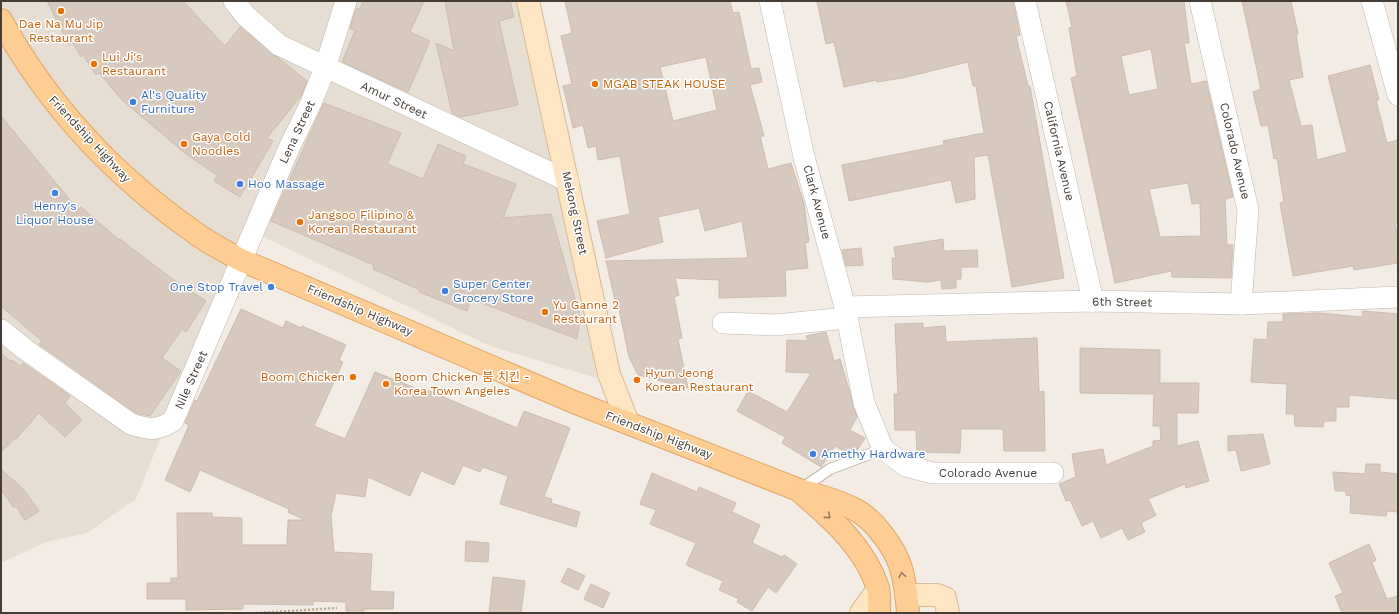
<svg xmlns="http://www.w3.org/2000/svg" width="1399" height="614" viewBox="0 0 1399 614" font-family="'Work Sans','Noto Sans KR',sans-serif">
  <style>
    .residential { fill: #e6ddd3 }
    .building { fill: #d7c9be; stroke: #cebcae; fill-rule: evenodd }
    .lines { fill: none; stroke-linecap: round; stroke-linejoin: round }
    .lane-casing { stroke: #c0b5ab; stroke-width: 12 }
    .street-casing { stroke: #c0b5ab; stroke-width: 22 }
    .secondary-casing { stroke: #d5ba97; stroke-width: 24 }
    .primary-casing { stroke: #e2a664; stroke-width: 24 }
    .path { stroke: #bfab99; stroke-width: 2.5; stroke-dasharray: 2 2; stroke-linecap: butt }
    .lane { stroke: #fff; stroke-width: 10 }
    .street { stroke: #fff; stroke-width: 21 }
    .secondary { stroke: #fee6c4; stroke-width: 22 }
    .primary { stroke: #fdcd94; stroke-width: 22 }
    .oneway { stroke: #987d60 }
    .food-dot { fill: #e8710a; stroke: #fff; stroke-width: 1.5 }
    .shop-dot { fill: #3f7fe0; stroke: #fff; stroke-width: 1.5 }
    .labels { text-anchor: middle; stroke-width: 3; stroke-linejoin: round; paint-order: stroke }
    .food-label { font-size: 12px; fill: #c56008; stroke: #fff; text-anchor: start }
    .shop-label { font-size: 12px; fill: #366cbe; stroke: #fff; text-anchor: start }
    .street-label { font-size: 12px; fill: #453c35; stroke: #fff }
  </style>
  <rect width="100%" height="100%" fill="#f2ece5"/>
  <path class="residential" d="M1 1H520L553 146 597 378 490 346 245 228 136 499 87 533 46 542 1 563Z"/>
  <g class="building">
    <path d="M47 1H183L225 46 240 27 307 81 301 96 267 138 273 141 240 197 214 181 217 175 186 154 122 100 99 73 96 75 83 55 81 57 73 43 69 45Z"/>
    <path d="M363 1H424L410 32 430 41 408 92 342 62 355 31 350 28 355 12 357 8 360 9Z"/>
    <path d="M445 1H510L514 17 499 21 518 105 461 117 452 113 436 43 454 51Z"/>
    <path d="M565 1H730L733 13 739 12 751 69 759 68 762 82 750 85 764 136H760L768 169 791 163 804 204 809 242 805 243 808 268 785 270 786 296 719 298V280L675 278 679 295 674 297 682 338 678 339 688 388 638 375 629 357 619 309H617L606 261 748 258 742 221 705 231 699 208 658 217 663 242 606 258 597 221 630 214 620 156 598 160 596 146 588 148 583 125 573 128 563 86 572 84 561 36 572 33ZM706 57 717 110 673 121 660 67Z"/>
    <path d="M817 1H1013L1020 35 1016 36 1028 86H1030L1064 278 1012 287 988 155 974 157 975 199 956 203 951 180 849 201 842 165 944 145 943 141 984 133 976 86H973L968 62 902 78 877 82V80L844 87 834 42 826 44Z"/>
    <path d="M1066 1H1184L1189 43H1184L1191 83 1192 84 1206 81 1233 197 1225 199 1227 245H1233L1231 278 1172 277 1171 271 1115 283 1071 78 1077 76 1069 28 1072 27ZM1151 49 1158 89 1129 95 1121 56ZM1188 183 1192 204 1200 203 1201 236 1160 237 1149 189Z"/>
    <path d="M1242 1H1291L1298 34 1296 35 1303 77 1289 80 1301 126 1312 125 1317 160 1347 152 1328 76 1370 65 1379 100H1376L1387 143 1398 140V222L1395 223 1398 239V263L1354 270 1353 266 1293 276 1280 203 1284 202 1277 158 1274 159 1268 125 1261 126 1253 92 1261 89Z"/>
    <path d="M324 103 401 133 387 164 423 179 438 144 466 156 463 164 516 184 503 218 551 214 580 317 577 339 471 299 467 311 419 292 420 290 373 269 374 265 271 221Z"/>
    <path d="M1 116 78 210 81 207 119 240 120 239 171 278 206 301 186 332 182 329 162 358 181 371 150 416 136 413 39 344 42 341 1 306Z"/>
    <path d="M943 239 944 251 977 250 978 267H961V279H956V288L942 289 941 280 927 282 893 279 892 258H896L894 247Z"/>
    <path d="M861 248 863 265 846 266 842 250Z"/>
    <path d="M241 309 283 328 286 321 301 328 302 326 346 345 339 360 343 362 314 426 345 439 375 372 420 390 422 388 517 428 524 411 570 428 544 497 552 499 551 503 580 512 576 527 500 504 508 476 483 467 480 472 463 465 454 485 421 471 410 496 368 477 365 497 336 493 331 516 334 552 372 554 370 591 394 592 393 609H364V611H346V602L313 601V605L243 604V609L186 610V599H147V583H171V578H178L177 513H212V517L242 518V545H287L288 520H305L288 512 289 509 200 470 190 492 165 480 189 425 185 423 195 400 197 401Z"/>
    <path d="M1363 311 1398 314V399L1349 395V407H1336V421H1324L1323 427 1295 426 1294 414H1286L1287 384 1251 382 1254 339 1267 340 1268 322H1283V314L1319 313 1362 317Z"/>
    <path d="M923 323V328L945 326 946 342 1037 338 1039 392 1044 391 1045 451H1004L1003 429H961L960 453 917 452 916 430H895L894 394H898L895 324Z"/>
    <path d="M826 332 834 361 840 359 857 417 850 430 865 438 856 452 850 454 835 446 821 467 782 443 785 437 737 411 748 391 787 412 811 373 786 372 787 340 808 341 806 336Z"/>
    <path d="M1080 348 1160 350V383H1199L1198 413H1177V446L1198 441 1209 481 1186 488 1185 484 1148 499 1156 515 1141 523 1145 532 1128 540 1122 528 1101 538 1093 521 1082 526 1070 500 1066 501 1059 484 1076 477 1072 454 1103 449 1106 465 1153 446V441L1161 440 1160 426H1153L1154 394 1080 393Z"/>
    <path d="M1 353 11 362 12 360 20 366 23 363 70 396 65 403 82 420 65 437 39 413 16 439 15 438 1 452Z"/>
    <path d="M1263 434 1270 464 1241 471 1236 450 1228 451V436Z"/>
    <path d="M1366 464H1380V472L1398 474V512L1387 511 1386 516 1350 513 1351 496 1346 495V491H1335L1333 472 1365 474Z"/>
    <path d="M1 469 24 490 39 511 25 520 16 506 14 508 1 490Z"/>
    <path d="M652 473 697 492 699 487 736 503 732 512 760 525 752 543 782 557 784 555 797 564 776 593 768 587 752 611 737 602 739 599 719 590 723 581 686 565 696 543 650 524 656 510 640 504Z"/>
    <path d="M466 541 489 543 488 562 465 561Z"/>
    <path d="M1369 544 1376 560 1372 563 1387 599 1398 596V613H1342L1335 596 1343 593 1329 563Z"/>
    <path d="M568 568 585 576 578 590 561 582Z"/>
    <path d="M493 577 525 581 521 613H489Z"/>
    <path d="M591 584 610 593 603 608 584 599Z"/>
  </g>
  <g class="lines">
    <defs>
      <path id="lane" d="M801 489 830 469 883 449"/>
      <g id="street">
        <path d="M234 1 246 16 279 45 568 181"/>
        <path d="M770 1 804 157 845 307 864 403 883 449 906 466 933 473H1053"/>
        <path d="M1025 1 1093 301"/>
        <path d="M1200 1 1248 210 1241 304"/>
        <path d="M1372 1 1398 95"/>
        <path d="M845 307 1093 301 1241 304 1398 297"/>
        <path d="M723 323 775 325 847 318"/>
        <path d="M1 330 26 350 131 424C150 430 156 431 173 421L289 148 311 103 325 68 346 1"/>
      </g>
      <g id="secondary">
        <path d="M528 1 609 374 628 423"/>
        <path d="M906 595H937L945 598 948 613"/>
        <path d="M861 613 878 589"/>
      </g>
      <g id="primary">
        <path d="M1 20C49 107 113 175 194 232 208 243 225 251 241 260L574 402 799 490C818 495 836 500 854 509 873 518 895 548 901 568 905 582 907 598 908 613"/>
        <path d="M803 494C833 520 865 548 878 588 880 596 879 605 879 613"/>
      </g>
    </defs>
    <use href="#lane" class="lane-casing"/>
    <use href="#street" class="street-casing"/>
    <use href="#secondary" class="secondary-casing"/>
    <use href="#primary" class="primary-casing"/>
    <path class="path" d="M256 613 337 608"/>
    <use href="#lane" class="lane"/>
    <use href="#street" class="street"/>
    <use href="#secondary" class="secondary"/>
    <use href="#primary" class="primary"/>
  </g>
  <defs><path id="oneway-chevron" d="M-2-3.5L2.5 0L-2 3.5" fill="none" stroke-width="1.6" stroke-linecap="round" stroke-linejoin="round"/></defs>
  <g class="oneway">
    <use href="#oneway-chevron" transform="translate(828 516) rotate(41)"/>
    <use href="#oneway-chevron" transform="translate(902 575) rotate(-101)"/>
  </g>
  <g class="food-dot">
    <circle cx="61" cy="11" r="4"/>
    <circle cx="94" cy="64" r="4"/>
    <circle cx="595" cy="84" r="4"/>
    <circle cx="184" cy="144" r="4"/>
    <circle cx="300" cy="222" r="4"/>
    <circle cx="545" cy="312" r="4"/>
    <circle cx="353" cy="377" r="4"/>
    <circle cx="637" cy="380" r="4"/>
    <circle cx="386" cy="384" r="4"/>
  </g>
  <g class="shop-dot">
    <circle cx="133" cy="102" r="4"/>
    <circle cx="240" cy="184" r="4"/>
    <circle cx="55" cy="193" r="4"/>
    <circle cx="271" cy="287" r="4"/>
    <circle cx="445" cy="291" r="4"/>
    <circle cx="813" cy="454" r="4"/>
  </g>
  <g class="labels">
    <g class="food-label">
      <text x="61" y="28" text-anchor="middle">Dae Na Mu Jip<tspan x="61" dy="14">Restaurant</tspan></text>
      <text x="102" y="61">Lui Ji's<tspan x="102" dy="14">Restaurant</tspan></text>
      <text x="603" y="88">MGAB STEAK HOUSE</text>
      <text x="192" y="141">Gaya Cold<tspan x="192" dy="14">Noodles</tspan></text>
      <text x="308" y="219">Jangsoo Filipino &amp;<tspan x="308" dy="14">Korean Restaurant</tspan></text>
      <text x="553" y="309">Yu Ganne 2<tspan x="553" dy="14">Restaurant</tspan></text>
      <text x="645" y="377">Hyun Jeong<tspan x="645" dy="14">Korean Restaurant</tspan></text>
      <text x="345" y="381" text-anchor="end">Boom Chicken</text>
      <text x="394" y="381">Boom Chicken 붐 치킨 -<tspan x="394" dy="14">Korea Town Angeles</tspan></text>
    </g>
    <g class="shop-label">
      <text x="141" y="99">Al's Quality<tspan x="141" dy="14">Furniture</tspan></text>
      <text x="248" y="188">Hoo Massage</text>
      <text x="55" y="210" text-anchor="middle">Henry's<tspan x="55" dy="14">Liquor House</tspan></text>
      <text x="453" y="288">Super Center<tspan x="453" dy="14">Grocery Store</tspan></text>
      <text x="263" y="291" text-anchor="end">One Stop Travel</text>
      <text x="821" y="458">Amethy Hardware</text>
    </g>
    <g class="street-label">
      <text transform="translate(394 100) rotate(25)" y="4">Amur Street</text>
      <text transform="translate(297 132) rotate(-65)" y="4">Lena Street</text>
      <text transform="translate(90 139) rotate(47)" y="4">Friendship Highway</text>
      <text transform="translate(1059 151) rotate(77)" y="4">California Avenue</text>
      <text transform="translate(1235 151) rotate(77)" y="4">Colorado Avenue</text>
      <text transform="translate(817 202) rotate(75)" y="4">Clark Avenue</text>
      <text transform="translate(575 213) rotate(78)" y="4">Mekong Street</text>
      <text transform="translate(1122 302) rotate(1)" y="4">6th Street</text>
      <text transform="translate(360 310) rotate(23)" y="4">Friendship Highway</text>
      <text transform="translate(191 380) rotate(-66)" y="4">Nile Street</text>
      <text transform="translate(659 435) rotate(21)" y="4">Friendship Highway</text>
      <text x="988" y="477">Colorado Avenue</text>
    </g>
  </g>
  <rect width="1399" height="614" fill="none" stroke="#453c35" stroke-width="4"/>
</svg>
